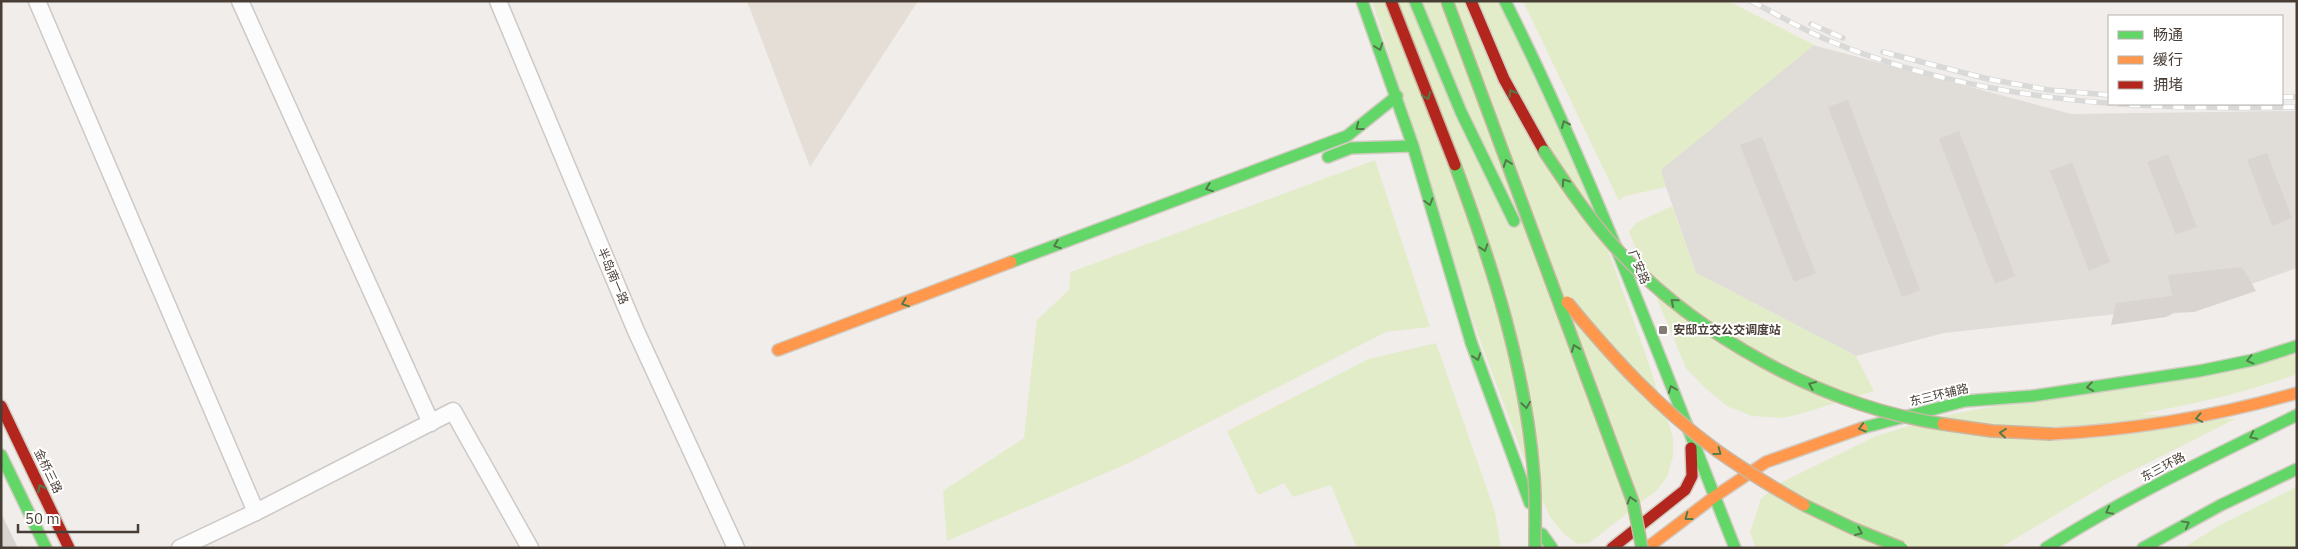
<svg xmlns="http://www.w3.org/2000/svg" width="2298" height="549" viewBox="0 0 2298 549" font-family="'IBM Plex Sans','Noto Sans SC',sans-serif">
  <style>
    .residential { fill: #e5ded7 }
    .industrial { fill: #e0dcd8 }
    .green { fill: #e3ecc8 }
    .building { fill: #d9d4d0 }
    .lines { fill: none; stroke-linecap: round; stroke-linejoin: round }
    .street-casing { stroke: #cdc9c6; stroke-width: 19 }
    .fast-casing { stroke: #d2cbc1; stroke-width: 14 }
    .slow-casing { stroke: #d2cbc1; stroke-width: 14 }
    .jam-casing { stroke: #d2cbc1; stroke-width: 14 }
    .street { stroke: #fdfcfc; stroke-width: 16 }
    .fast { stroke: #63d668; stroke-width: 11 }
    .slow { stroke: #ff974d; stroke-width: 11 }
    .jam { stroke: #b3261e; stroke-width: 11 }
    .rail-casing { stroke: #d9d9d8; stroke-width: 5.5 }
    .rail { stroke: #fff; stroke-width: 4; stroke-dasharray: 11; stroke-linecap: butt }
    .fast-bridge-casing { stroke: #cab7a3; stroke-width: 14; stroke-linecap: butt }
    .slow-bridge-casing { stroke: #cab7a3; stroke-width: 14; stroke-linecap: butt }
    .jam-bridge-casing { stroke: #cab7a3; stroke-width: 14; stroke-linecap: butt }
    .fast-bridge { stroke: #63d668; stroke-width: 11 }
    .slow-bridge { stroke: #ff974d; stroke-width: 11 }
    .jam-bridge { stroke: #b3261e; stroke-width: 11 }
    .oneway { stroke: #537b49 }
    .poi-dot { fill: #837b74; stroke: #fff; stroke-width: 2 }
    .labels { text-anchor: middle; stroke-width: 4; stroke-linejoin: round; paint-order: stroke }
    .street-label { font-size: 12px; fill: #483e35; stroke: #fff }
    .poi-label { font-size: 12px; font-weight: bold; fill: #483e35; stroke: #fff; text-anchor: start }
  </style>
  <rect width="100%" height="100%" fill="#f0edea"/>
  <path class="residential" d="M747 1H918L810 167Z"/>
  <path class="industrial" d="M1805 43 2071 114 2297 111V268L2188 306 1944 333 1856 356 1696 273 1660 170Z"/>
  <g class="green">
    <path d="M1372 1H1498L1576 161 1643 347 1673 437V456L1667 477 1657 490 1589 543 1578 544 1563 533 1550 517 1526 464 1475 327Z"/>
    <path d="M1523 1H1728L1814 45 1661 170 1666 187 1625 196 1619 201Z"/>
    <path d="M1375 160 1430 327 1386 332 1129 463 947 541 943 491 1024 438 1037 320 1069 290 1071 272Z"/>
    <path d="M1672 206 1696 273 1856 356 1874 391 1800 414 1782 418 1752 416 1727 406 1704 387 1686 368 1629 232 1636 223Z"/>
    <path d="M1436 343 1495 512 1501 548H1357L1331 485 1293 497 1284 483 1258 495 1227 431 1369 359Z"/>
    <path d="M2297 350V374C2245 393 2193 404 2139 414L2235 419 2110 482 2000 548H1756L1750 532 1761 499 1776 485 1876 436 1942 416Z"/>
    <path d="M2297 487V548H2183L2220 525Z"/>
  </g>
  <g class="building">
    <path d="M1848 100 1920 290 1902 297 1828 107Z"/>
    <path d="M1959 131 2015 276 1995 284 1939 139Z"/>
    <path d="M1762 137 1816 273 1794 282 1740 145Z"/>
    <path d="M2267 153 2292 218 2272 226 2247 160Z"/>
    <path d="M2168 154 2197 227 2176 235 2147 162Z"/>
    <path d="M2072 162 2110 262 2089 271 2050 171Z"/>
    <path d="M2242 267 2256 291 2194 312 2174 313 2166 317 2111 325 2116 303 2172 296 2168 275Z"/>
    <path d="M1 513 18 548H1Z"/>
  </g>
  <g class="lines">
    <defs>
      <g id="street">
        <path d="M37 1 256 512 180 548"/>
        <path d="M240 1 431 423"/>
        <path d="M498 1 636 331 736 548"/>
        <path d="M256 512 453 411 530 548"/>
      </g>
      <g id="fast">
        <path d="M1362 1 1413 146 1471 342 1530 503"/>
        <path d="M1415 1 1461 112 1514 221"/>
        <path d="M1505 1C1594 178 1662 364 1735 548"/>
        <path d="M1328 157 1351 148 1413 146"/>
        <path d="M1011 262 1347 136 1397 96"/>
        <path d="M1862 428 1965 401 2032 396 2199 371 2253 360 2297 346"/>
        <path d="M1 455 46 548"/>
        <path d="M1542 534 1552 548"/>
        <path d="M2046 548C2126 497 2212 457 2297 415"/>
        <path d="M2143 548 2221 505 2297 469"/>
      </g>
      <g id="slow">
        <path d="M778 350 1011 262"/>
        <path d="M2052 434C2136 430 2216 416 2297 393"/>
        <path d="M1647 548 1714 497 1766 462 1862 428"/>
      </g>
      <g id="jam">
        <path d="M1471 1 1504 79 1544 151"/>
        <path d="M1 406 69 548"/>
        <path d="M1612 548 1685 490 1692 476 1691 448"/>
      </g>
    </defs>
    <use href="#street" class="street-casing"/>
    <use href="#fast" class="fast-casing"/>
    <use href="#slow" class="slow-casing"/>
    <use href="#jam" class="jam-casing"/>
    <use href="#street" class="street"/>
    <use href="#fast" class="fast"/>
    <use href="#slow" class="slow"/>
    <use href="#jam" class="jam"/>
    <defs>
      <g id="rail">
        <path d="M1751 1C1776 14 1800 28 1825 39 1975 102 2137 111 2297 107"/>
        <path d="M1811 24 1843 38"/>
        <path d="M1883 52 1988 79 2049 90 2109 95"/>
        <path d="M2282 97H2297"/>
      </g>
    </defs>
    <use href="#rail" class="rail-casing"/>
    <use href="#rail" class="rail"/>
    <defs>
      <g id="fast-bridge">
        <path d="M1447 1 1633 502 1642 548"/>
        <path d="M1544 151C1566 184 1588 217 1614 246 1696 336 1823 406 1943 424"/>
        <path d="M1455 165C1492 265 1526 369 1534 476 1536 500 1535 524 1535 548"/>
        <path d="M1804 505 1852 528 1902 548"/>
      </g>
      <g id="slow-bridge">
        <path d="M1567 302C1612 357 1659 408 1716 450 1744 470 1774 488 1804 505"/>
        <path d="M1943 424 1992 431 2052 434"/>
      </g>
      <path id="jam-bridge" d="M1391 1 1455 165"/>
    </defs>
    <use href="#fast-bridge" class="fast-bridge-casing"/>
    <use href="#slow-bridge" class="slow-bridge-casing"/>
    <use href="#jam-bridge" class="jam-bridge-casing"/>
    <use href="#fast-bridge" class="fast-bridge"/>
    <use href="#slow-bridge" class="slow-bridge"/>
    <use href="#jam-bridge" class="jam-bridge"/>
  </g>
  <defs><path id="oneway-chevron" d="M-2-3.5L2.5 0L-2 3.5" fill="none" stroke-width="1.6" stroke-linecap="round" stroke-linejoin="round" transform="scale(1.25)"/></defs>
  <g class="oneway">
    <use href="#oneway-chevron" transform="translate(1379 47) rotate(70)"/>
    <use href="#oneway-chevron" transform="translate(1512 93) rotate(-119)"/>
    <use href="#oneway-chevron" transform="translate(1427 96) rotate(69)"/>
    <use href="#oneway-chevron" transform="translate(1565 124) rotate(-114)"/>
    <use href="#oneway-chevron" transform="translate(1359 127) rotate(142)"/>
    <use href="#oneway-chevron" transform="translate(1507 163) rotate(-110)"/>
    <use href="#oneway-chevron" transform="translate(1565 182) rotate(-124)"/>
    <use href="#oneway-chevron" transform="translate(1209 188) rotate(159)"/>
    <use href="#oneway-chevron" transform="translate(1429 202) rotate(74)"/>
    <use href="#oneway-chevron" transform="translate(1057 245) rotate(159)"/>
    <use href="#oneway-chevron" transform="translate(1484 248) rotate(71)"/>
    <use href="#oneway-chevron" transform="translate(1674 302) rotate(-140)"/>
    <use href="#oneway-chevron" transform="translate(905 303) rotate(159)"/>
    <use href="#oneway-chevron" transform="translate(1575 348) rotate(-110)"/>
    <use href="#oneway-chevron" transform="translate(1477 357) rotate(70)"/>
    <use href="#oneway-chevron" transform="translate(2250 360) rotate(166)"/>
    <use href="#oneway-chevron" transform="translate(1812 385) rotate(-157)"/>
    <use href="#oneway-chevron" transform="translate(2090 387) rotate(172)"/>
    <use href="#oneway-chevron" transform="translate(1672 389) rotate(-111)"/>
    <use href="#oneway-chevron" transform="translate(1526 405) rotate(82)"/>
    <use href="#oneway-chevron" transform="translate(2199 418) rotate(169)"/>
    <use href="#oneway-chevron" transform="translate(1862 428) rotate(164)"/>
    <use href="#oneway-chevron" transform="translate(2003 433) rotate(-174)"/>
    <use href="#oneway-chevron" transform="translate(2253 436) rotate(154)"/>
    <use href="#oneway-chevron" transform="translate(1718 452) rotate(36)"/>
    <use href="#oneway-chevron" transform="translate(41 488) rotate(-116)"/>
    <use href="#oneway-chevron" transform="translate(1631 500) rotate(-107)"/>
    <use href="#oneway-chevron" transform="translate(2109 511) rotate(152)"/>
    <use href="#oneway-chevron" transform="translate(1688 517) rotate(143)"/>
    <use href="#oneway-chevron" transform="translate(2186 524) rotate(-29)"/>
    <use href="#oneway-chevron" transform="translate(1859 532) rotate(23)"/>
  </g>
  <rect class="poi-dot" x="1658" y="325" width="10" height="10" rx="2.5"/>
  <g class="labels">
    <g class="street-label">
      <text transform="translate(1639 267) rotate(68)" y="4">广安路</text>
      <text transform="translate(613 276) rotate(67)" y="4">半岛南一路</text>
      <text transform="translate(1939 395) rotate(-13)" y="4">东三环辅路</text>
      <text transform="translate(2163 467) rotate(-28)" y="4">东三环路</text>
      <text transform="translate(48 471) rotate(64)" y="4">金桥三路</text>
    </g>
    <g class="poi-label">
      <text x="1673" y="334">安邸立交公交调度站</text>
    </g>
  </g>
  <rect width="2298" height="549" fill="none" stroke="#483e35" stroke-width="5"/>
  <rect x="2108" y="15" width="175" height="90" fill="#ffffff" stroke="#b6b2ae"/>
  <rect x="2118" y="31" width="25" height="8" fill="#63d668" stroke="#b6b2ae"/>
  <text x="2153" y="40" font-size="15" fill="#483e35">畅通</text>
  <rect x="2118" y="56" width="25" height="8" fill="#ff974d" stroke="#b6b2ae"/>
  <text x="2153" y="65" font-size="15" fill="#483e35">缓行</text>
  <rect x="2118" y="81" width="25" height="8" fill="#b3261e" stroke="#b6b2ae"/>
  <text x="2153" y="90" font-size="15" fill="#483e35">拥堵</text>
  <path d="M18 524v8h120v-8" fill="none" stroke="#483e35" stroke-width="2.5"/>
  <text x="25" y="524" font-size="15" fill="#483e35" stroke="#ffffff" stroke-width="4" paint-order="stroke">50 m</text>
</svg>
